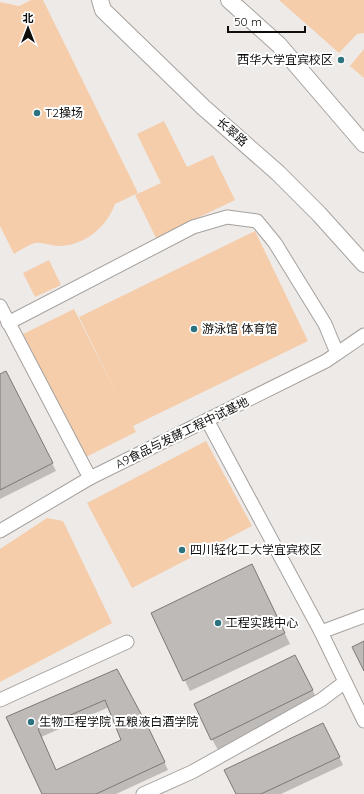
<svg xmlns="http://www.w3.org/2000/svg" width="364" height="794" viewBox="0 0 364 794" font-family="Quicksand,'Noto Sans SC',sans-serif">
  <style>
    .green { fill: #f5cdab }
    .shadow { fill: #0003; fill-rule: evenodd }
    .building { fill: #bebab7; stroke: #7c7875; fill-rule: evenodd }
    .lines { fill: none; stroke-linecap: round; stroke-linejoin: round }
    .minor-casing { stroke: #a5a19e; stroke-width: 15 }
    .major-casing { stroke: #a5a19e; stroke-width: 18 }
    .minor { stroke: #fff; stroke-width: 13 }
    .major { stroke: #fff; stroke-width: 16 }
    .poi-dot { fill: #2c727f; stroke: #fff; stroke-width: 1.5 }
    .labels { text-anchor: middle; stroke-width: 4; stroke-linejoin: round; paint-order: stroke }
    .poi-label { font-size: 12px; fill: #0e0d0c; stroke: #fff; text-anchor: start }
    .street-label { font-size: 12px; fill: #0e0d0c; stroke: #fff }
  </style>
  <rect width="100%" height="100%" fill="#eeeae7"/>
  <g class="green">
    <path d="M31 0H43L138 193 115 204C106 228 84 246 58 246 52 246 41 242 36 243 31 243 19 251 14 254L0 226V2L19 6Z"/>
    <path d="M279 0H364V33L357 34 339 53Z"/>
    <path d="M364 49V78L350 66Z"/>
    <path d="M164 121 187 167 213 155 235 200 156 238 135 195 161 183 137 134Z"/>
    <path d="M255 231 308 341 133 426 136 432 84 458 23 334 74 309 121 403 79 317Z"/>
    <path d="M49 260 61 285 35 297 23 273Z"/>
    <path d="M206 441 252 526 132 588 87 503Z"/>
    <path d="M47 518 63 521 112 623 0 682V549Z"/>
  </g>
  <g class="shadow">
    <path d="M0 375 10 379 56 471 0 499Z"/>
    <path d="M252 566 290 644 190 691 152 613Z"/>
    <path d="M301 667 318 701 218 750 212 739Z"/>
    <path d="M116 670 152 735 168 770 116 794H43L7 718ZM109 707 122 740 56 771 41 737Z"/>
    <path d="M327 732 343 765 281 794H237Z"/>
  </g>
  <g class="building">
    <path d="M6 371 53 463 0 490V374Z"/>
    <path d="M252 564 285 633 183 681 151 613Z"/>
    <path d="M364 641V671L352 647Z"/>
    <path d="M295 655 313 690 211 740 194 704Z"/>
    <path d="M117 669 148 727 165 762 96 794H42L6 717ZM105 700 121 740 56 770 38 729Z"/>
    <path d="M323 723 340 757 261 794H236L224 770Z"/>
  </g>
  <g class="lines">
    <defs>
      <g id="minor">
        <path d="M0 306 90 478"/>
        <path d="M8 323 193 227 227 217 257 221 275 243 325 324 337 353"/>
        <path d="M207 420 321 632 364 721"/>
        <path d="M0 531 90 478 326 361 364 335"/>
        <path d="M321 632 364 616"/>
        <path d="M0 700 127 642"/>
        <path d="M143 794 192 772 321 700 345 682"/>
      </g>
      <g id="major">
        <path d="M100 0 103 10 203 107 278 173 319 214 364 264"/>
        <path d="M229 0 279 45 364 144"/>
      </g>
    </defs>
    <use href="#minor" class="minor-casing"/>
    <use href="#major" class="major-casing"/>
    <use href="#minor" class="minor"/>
    <use href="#major" class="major"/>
  </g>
  <g class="poi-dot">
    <circle cx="341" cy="60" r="4"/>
    <circle cx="37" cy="113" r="4"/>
    <circle cx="194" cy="329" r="4"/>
    <circle cx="182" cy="550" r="4"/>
    <circle cx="218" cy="623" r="4"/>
    <circle cx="31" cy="722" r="4"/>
  </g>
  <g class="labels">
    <g class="poi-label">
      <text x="333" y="64" text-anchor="end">西华大学宜宾校区</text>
      <text x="45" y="117">T2操场</text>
      <text x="202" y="333">游泳馆 体育馆</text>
      <text x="190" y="554">四川轻化工大学宜宾校区</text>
      <text x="226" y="627">工程实践中心</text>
      <text x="39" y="726">生物工程学院 五粮液白酒学院</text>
    </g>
    <g class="street-label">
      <text transform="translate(232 132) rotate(41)" y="4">长翠路</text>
      <text transform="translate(182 433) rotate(-26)" y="4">A9食品与发酵工程中试基地</text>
    </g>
  </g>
  <g transform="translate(28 28)" stroke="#ffffff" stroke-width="3" paint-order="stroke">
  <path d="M0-3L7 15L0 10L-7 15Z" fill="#0e0d0c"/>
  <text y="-6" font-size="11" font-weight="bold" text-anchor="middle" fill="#0e0d0c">北</text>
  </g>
  <path d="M228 26v6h77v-6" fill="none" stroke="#0e0d0c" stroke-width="2"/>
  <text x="234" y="26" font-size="12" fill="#0e0d0c" stroke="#ffffff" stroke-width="3" paint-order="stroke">50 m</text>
</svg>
